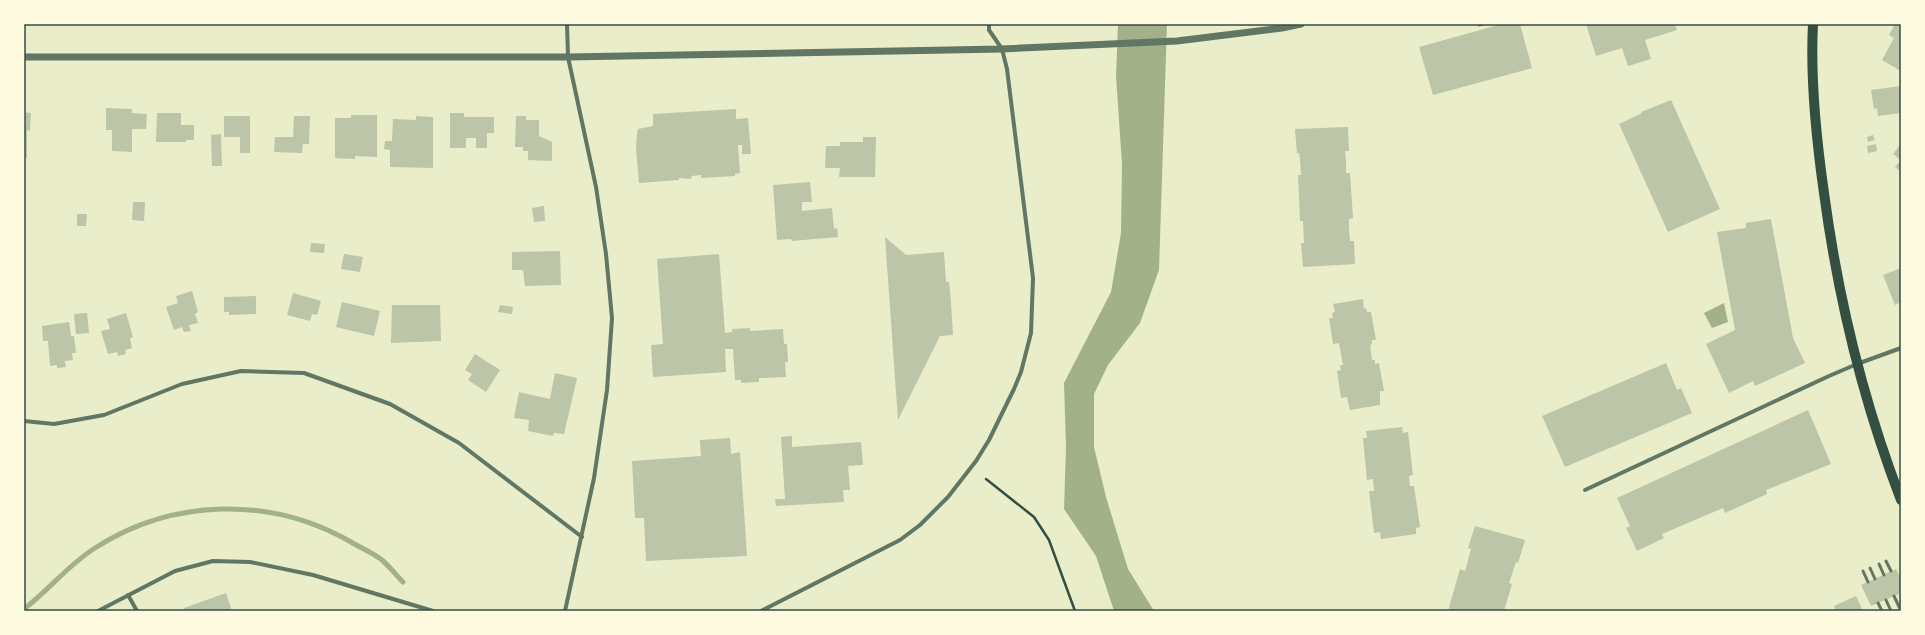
<svg xmlns="http://www.w3.org/2000/svg" width="1925" height="635" viewBox="0 0 1925 635" font-family="'Sofia Sans Condensed',sans-serif">
  <style>
    .water { fill: #a3b18a }
    .lines { fill: none; stroke-linecap: round; stroke-linejoin: round }
    .stream { stroke: #a3b18a; stroke-width: 5 }
    .building { fill: #bcc5a7 }
    .path { stroke: #344e41; stroke-width: 2.5 }
    .service { stroke: #617663; stroke-width: 3 }
    .minor { stroke: #617663; stroke-width: 4 }
    .tertiary { stroke: #617663; stroke-width: 7 }
    .primary { stroke: #344e41; stroke-width: 10 }
    .neatline { fill: none; stroke: #344e41; stroke-width: 1.5 }
  </style>
  <rect width="100%" height="100%" fill="#e9edc9"/>
  <g class="water">
    <path d="M1118 24H1167L1159 270 1140 323 1108 365 1094 394V447L1106 497 1128 569 1154 611H1114L1096 556 1064 509 1066 447 1064 383 1111 292 1121 233 1122 164 1116 76Z"/>
    <path d="M1724 303 1728 322 1712 328 1704 313Z"/>
  </g>
  <g class="lines">
    <path class="stream" d="M24 609C49 590 68 565 95 548 173 498 271 496 351 542 361 548 373 553 382 560 390 567 396 575 403 582"/>
  </g>
  <g class="building">
    <path d="M1502 24H1520L1532 68 1433 95 1419 47Z"/>
    <path d="M1586 24H1675L1677 30 1645 40 1651 59 1628 66 1622 48 1596 56Z"/>
    <path d="M1895 24 1900 26 1901 24V71L1882 60 1894 38 1889 35Z"/>
    <path d="M1901 86V113L1878 116 1877 108 1874 109 1871 90Z"/>
    <path d="M1671 100 1720 209 1668 232 1619 124 1642 113 1641 112Z"/>
    <path d="M106 108 132 109V113L147 114 146 129H132V152L112 151V130H106Z"/>
    <path d="M736 109V119L748 118 751 154H742V145H738L740 173 735 174V176L701 178V175L692 176 691 179 679 178V180L639 183 636 148 637 133 638 129 653 126V114Z"/>
    <path d="M24 112 31 113 30 131 27 130V158H24Z"/>
    <path d="M157 113H181V125H194V140H186V142H156Z"/>
    <path d="M450 113H464V117H494V133H487V148H476V138H466V148H450Z"/>
    <path d="M351 115H377V157L355 156V159L335 158V118H351Z"/>
    <path d="M224 116H250V153H240V137H224Z"/>
    <path d="M294 116H310L309 144H303L302 153 274 152 275 137H293Z"/>
    <path d="M416 116 433 117V168L390 167V150L384 149 385 141H392L393 119 416 120Z"/>
    <path d="M516 116H526V120H539V136L552 142V161L528 160V151H523V147H515Z"/>
    <path d="M1348 127 1349 151H1345L1346 160V173H1350L1353 218 1349 219V228L1350 241H1354L1355 264 1303 267 1301 243H1304L1303 221H1300L1298 175H1301L1300 159 1299 153H1297L1295 129Z"/>
    <path d="M221 134 222 166H212L211 135Z"/>
    <path d="M1873 135 1875 140 1868 142 1867 137Z"/>
    <path d="M863 137H876L875 177H839L840 168H825L826 146H840V142H863Z"/>
    <path d="M1876 144 1877 151 1868 153 1867 146Z"/>
    <path d="M1901 144V172L1895 167 1901 160 1893 154Z"/>
    <path d="M810 182 812 202H802V211L832 208 834 229 837 228 838 237 792 241 791 239 777 240 773 185Z"/>
    <path d="M133 202H145L144 221 132 220Z"/>
    <path d="M544 206 545 221 534 222 532 208Z"/>
    <path d="M77 214H87L86 226H77Z"/>
    <path d="M1771 219 1793 338 1805 363 1755 386 1753 381 1729 393 1706 344 1735 330 1717 232 1746 228V223Z"/>
    <path d="M885 237 906 255 944 252 946 282H949L951 302 953 335 940 336 898 420Z"/>
    <path d="M311 243 325 244 324 253 310 252Z"/>
    <path d="M560 251 561 285 525 286 523 270H512V252Z"/>
    <path d="M344 254 363 257 360 272 341 269Z"/>
    <path d="M719 254 725 333 732 332V329L750 328V331L783 329 784 344H787L788 362H785L786 377 759 378V382L741 383V380H735L733 349H725L726 372 653 377 651 345 663 344 657 259Z"/>
    <path d="M1901 268V302L1895 305 1883 275Z"/>
    <path d="M192 291 198 312 195 314 198 323 189 325 191 331 184 332 182 327 174 330 166 307 178 303 176 296Z"/>
    <path d="M293 293 321 301 317 315 312 314 310 321 287 315Z"/>
    <path d="M256 296V314L229 315V312H224V297Z"/>
    <path d="M1363 299 1364 309 1366 308 1367 312H1371L1376 340H1372V344L1370 345 1372 360H1375V364L1379 363 1384 391H1380V405L1350 410 1347 397 1341 398 1337 371 1341 370 1340 365H1343L1339 343 1333 344 1329 318H1333L1332 313 1335 312 1333 304Z"/>
    <path d="M342 302 380 311 374 336 336 327Z"/>
    <path d="M392 305H440L441 341 391 343Z"/>
    <path d="M500 305 513 307 512 314 498 312Z"/>
    <path d="M87 313 89 333 76 334 74 314Z"/>
    <path d="M126 313 133 337 130 338 132 348 125 350 126 354 118 356 117 352 108 354 101 331 110 329 107 319Z"/>
    <path d="M69 322 71 336H74L76 353H72L73 360 65 361 66 367 57 368V365L50 366 48 341H43L42 326Z"/>
    <path d="M475 354 500 370 486 392 468 380 472 374 465 370Z"/>
    <path d="M1666 363 1677 390 1681 388 1692 413 1565 467 1542 416Z"/>
    <path d="M555 373 577 378 564 434 554 433 553 436 528 431 529 420 514 418 519 392 550 399Z"/>
    <path d="M1808 410 1831 464 1766 490 1767 494 1725 513 1723 508 1662 534 1664 538 1637 551 1626 528 1630 526 1617 498Z"/>
    <path d="M1402 427 1403 433 1408 432 1413 475 1409 476 1410 486H1414L1420 527 1416 528V534L1381 539 1380 532 1374 533 1369 491H1374L1373 479 1367 480 1363 438H1367L1366 431Z"/>
    <path d="M792 436V447L861 442 863 465 848 466 850 490H843L844 502 776 506 775 499H785L781 437Z"/>
    <path d="M730 438 731 454 740 452 747 556 646 561 644 518H635L632 461 701 456 700 440Z"/>
    <path d="M1475 526 1525 540 1518 563 1516 562 1509 583 1512 584 1504 611H1448L1460 569 1465 571 1467 564 1471 549 1468 548Z"/>
    <path d="M1896 569 1901 579V593L1871 606 1861 585Z"/>
    <path d="M226 593 232 611H185L184 608Z"/>
    <path d="M1856 596 1863 611H1836L1834 606Z"/>
  </g>
  <g class="lines">
    <g class="path">
      <path d="M1479 25 1484 24"/>
      <path d="M986 479 1034 517 1049 540 1075 611"/>
    </g>
    <g class="service">
      <path d="M1886 561 1891 571"/>
      <path d="M1879 564 1884 575"/>
      <path d="M1870 568 1875 579"/>
      <path d="M1863 571 1868 582"/>
      <path d="M1894 596 1901 611"/>
      <path d="M1886 600 1891 611"/>
      <path d="M1878 603 1882 611"/>
    </g>
    <g class="minor">
      <path d="M24 421 54 424 104 415 182 384 241 371 304 373 390 404 459 443 582 537"/>
      <path d="M1585 490 1829 376 1857 364 1901 348"/>
      <path d="M128 595 137 611"/>
      <path d="M98 611 175 571 213 561 250 562 313 575 433 611"/>
      <path d="M565 611 594 478 607 390 612 318 606 254 596 187 568 57 567 24"/>
      <path d="M761 611 900 540 920 525 948 497 976 461 989 440 1014 389 1021 372 1031 333 1033 278 1007 69 1002 49 989 30V24"/>
    </g>
    <path class="tertiary" d="M24 57H568L1002 49 1177 41 1282 28 1301 24"/>
    <path class="primary" d="M1813 24C1810 80 1816 137 1824 193 1838 298 1863 401 1901 500"/>
  </g>
  <rect width="1925" height="635" fill="none" stroke="#fefae0" stroke-width="50"/>
  <rect x="25" y="25" width="1875" height="585" class="neatline"/>
</svg>
